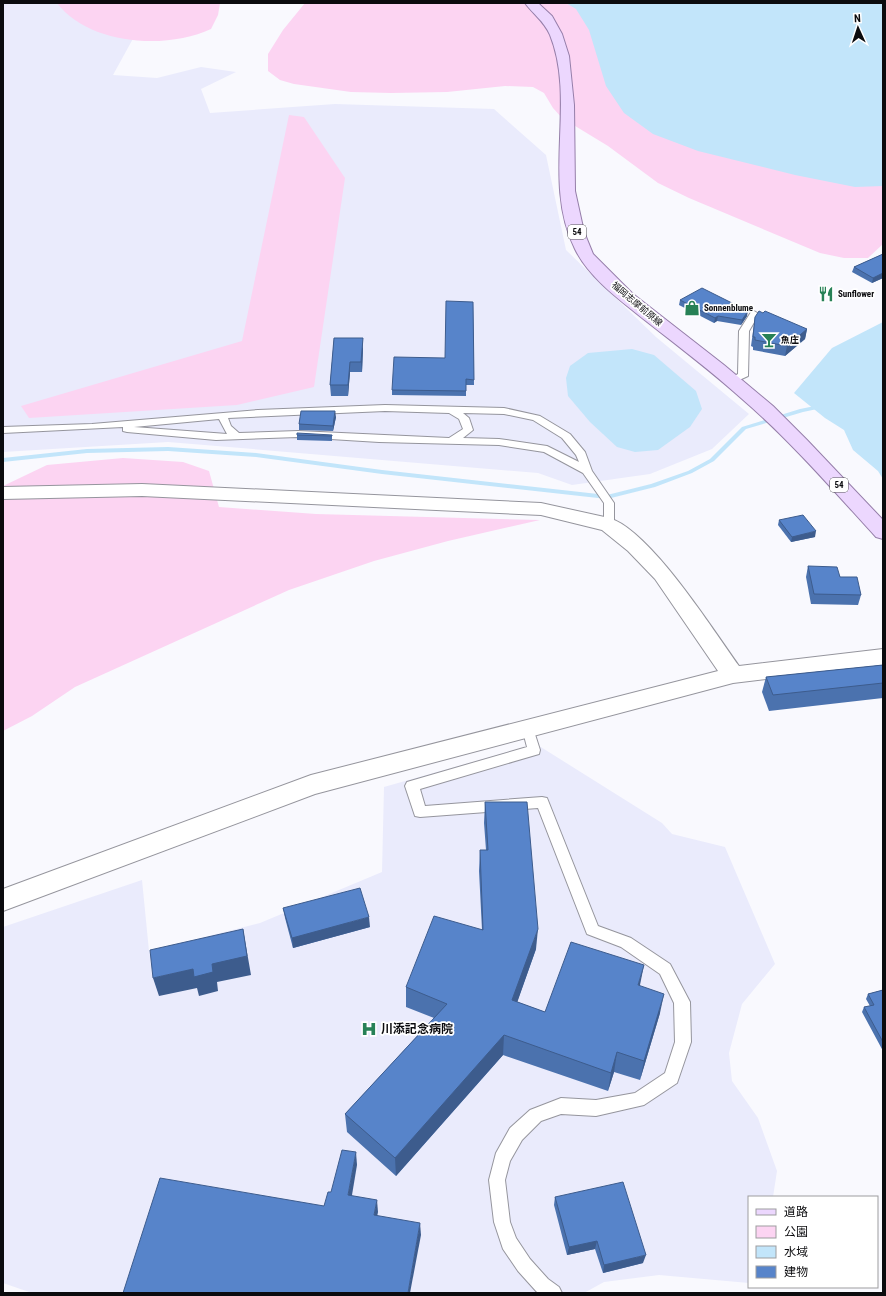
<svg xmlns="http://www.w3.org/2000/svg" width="886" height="1296" viewBox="0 0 886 1296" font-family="'Roboto Condensed','Noto Sans JP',sans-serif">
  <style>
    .built { fill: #eaebfc }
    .green { fill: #fcd4f2 }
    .water { fill: #c2e5fa }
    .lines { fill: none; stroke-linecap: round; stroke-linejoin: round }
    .stream { fill: #c2e5fa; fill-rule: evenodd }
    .service-casing { stroke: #95959d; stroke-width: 2 }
    .tertiary-casing { stroke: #95959d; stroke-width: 2 }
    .primary-casing { stroke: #957ea9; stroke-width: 2 }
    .service { fill: #fff; fill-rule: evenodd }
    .tertiary { fill: #fff; fill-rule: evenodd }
    .primary { fill: #ecd7fe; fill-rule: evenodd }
    .wall { fill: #4b72ae }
    .shaded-wall { fill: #3d5c8d }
    .building { fill: #5784ca; stroke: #3d5c8d }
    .labels { text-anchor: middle; stroke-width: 3.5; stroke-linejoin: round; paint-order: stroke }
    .shield { fill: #fff; stroke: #545456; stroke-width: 1 }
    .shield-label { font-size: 9px; font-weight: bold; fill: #0b0b0e }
    .far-poi-label { font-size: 9px; font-weight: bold; fill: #0b0b0e; stroke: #fff; text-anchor: start }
    .far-street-label { font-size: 9px; fill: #0b0b0e; stroke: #fff }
    .near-poi-label { font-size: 12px; font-weight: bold; fill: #0b0b0e; stroke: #fff; text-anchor: start }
  </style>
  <rect width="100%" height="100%" fill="#f9f9fe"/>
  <g class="built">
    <path d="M3 3H124L146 15 113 75 157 78 201 67 236 72 201 89 210 113 335 104 494 109 546 155 566 250 656 337 749 414 712 449 650 474 572 485 538 473 168 442 3 452Z"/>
    <path d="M536 744 662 823 672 834 725 847 775 964 742 1004 729 1053 732 1081 758 1118 777 1171 773 1197H749V1283L659 1275 604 1282 584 1293H32L3 1283V927L142 880 149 951 260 923 382 872 384 787Z"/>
  </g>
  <g class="green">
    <path d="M57 3H220L218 15 211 29C166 50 89 45 57 3Z"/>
    <path d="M305 3H640L883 146V244L868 258H844L820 253 689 198 658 183 608 146 562 118 553 108 544 93 533 87 505 86 447 92 391 93 351 92 294 84 280 80 268 71V54L283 30Z"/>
    <path d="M289 115 304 117 345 178 314 387 237 405 29 418 21 406 242 341Z"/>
    <path d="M123 458 183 462 209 471 219 507 316 514 540 520 448 541 374 561 289 590 75 687 32 716 3 731V486L47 465Z"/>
  </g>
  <g class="water">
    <path d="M566 3H883V186L855 187 795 175 698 151 653 134 624 113 606 86 589 30 576 9Z"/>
    <path d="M883 322V479L878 471 853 450 844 430 825 418 794 393 832 348Z"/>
    <path d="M632 349 654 355 696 391 702 409 690 427 658 450 635 452 617 447 590 422 568 396 566 378 570 366 588 353Z"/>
  </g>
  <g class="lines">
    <path class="stream" d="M820 405 822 406V408L803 412 746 429 714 461 692 473 655 487 607 499 382 474 256 457 168 451 87 453 3 462V458L87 449 168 447 256 453 382 470 607 495 651 484 688 471 710 459 742 427 800 409Z"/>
    <defs>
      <g id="service">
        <path d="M754 311 759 314 749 331 748 376 735 382H729L727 380 738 374 739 331 751 312Z"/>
        <path d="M385 405 504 408 540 416 570 434 585 452 592 471 614 503V525L609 529 604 525V503L583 473 544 452 499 445 379 442 298 437 216 440 127 432 123 431V427L3 433V427L92 424 258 410ZM385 411 449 413 459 419 463 429 449 438 298 431 239 433 231 426 228 418ZM463 413 504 414 533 420 562 438 576 455 579 462 547 446 499 439 463 438 473 430 469 418ZM219 419 227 434 134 427Z"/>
        <path d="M528 723 532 725 540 750 539 754 420 789 425 806 542 797 547 798 598 926 631 938 670 964 690 1002 691 1042 677 1083 644 1105 596 1116 561 1114 541 1121 522 1140 510 1161 505 1180 510 1222 516 1238 530 1259 548 1279 559 1287 562 1293H538L536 1291 518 1271 503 1249 494 1222 489 1180 496 1153 510 1128 530 1110 561 1098 596 1100 635 1093 665 1073 675 1042 674 1003 660 974 621 947 587 934 538 808 420 817 415 816 405 786 407 782 527 747 522 728 524 725Z"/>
      </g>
      <path id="tertiary" d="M142 484 541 503 609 518C650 530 713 630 739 666L883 649V665L733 683 315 794 3 911V889L311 775 718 671 655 579 628 551 602 530 541 515 142 496 3 499V487Z"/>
      <path id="primary" d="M525 3H538L552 16 562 34 569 56 574 105 575 191 584 232 593 254 633 294 724 365 773 406 807 440 883 520V539L876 537C832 489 790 440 741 398 711 371 678 346 646 321 621 301 589 278 575 249 541 181 577 102 550 35 544 21 533 14 525 3Z"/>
    </defs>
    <use href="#service" class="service-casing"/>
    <use href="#tertiary" class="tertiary-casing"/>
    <use href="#primary" class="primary-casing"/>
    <use href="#service" class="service"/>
    <use href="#tertiary" class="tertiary"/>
    <use href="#primary" class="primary"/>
  </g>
  <g class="wall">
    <path d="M883 254V278L872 283 852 272 854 267Z"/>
    <path d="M680 300 747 316 741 325 717 321 714 323 679 305Z"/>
    <path d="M473 302 474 385H466V396L392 395V390L445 358Z"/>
    <path d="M755 317 807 329 805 339 785 356 753 350V347L751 346Z"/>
    <path d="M334 338 363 348 362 372H350L348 396H331L330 385Z"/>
    <path d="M336 417 333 431 299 430V424Z"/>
    <path d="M297 435H332V441L297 440Z"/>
    <path d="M779 520 815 537 791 542 778 525Z"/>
    <path d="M808 566 840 577 861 595 858 605 811 604 806 577Z"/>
    <path d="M883 665V698L769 711 762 692 766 677Z"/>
    <path d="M485 802 536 949 517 1002 545 1012 640 986 660 1013 640 1080 614 1072 608 1091 503 1055 396 1176 347 1132 345 1114 434 1018 406 1007V987L482 930 479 871 480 850H486L484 823Z"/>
    <path d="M283 908 370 927 293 948 285 918Z"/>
    <path d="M883 990V1051L862 1012 864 1007 870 1006 866 999 868 994Z"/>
    <path d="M555 1197 643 1263 603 1273 595 1249 567 1255 554 1205Z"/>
  </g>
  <g class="shaded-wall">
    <path d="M883 273V278L872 283 873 278Z"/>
    <path d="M748 311 747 316 741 325 742 320Z"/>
    <path d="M718 316 717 321 714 323 715 318Z"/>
    <path d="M807 329 805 339 785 356 787 346Z"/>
    <path d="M363 338V348L362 372 361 362Z"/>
    <path d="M350 362V372L348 396V385Z"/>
    <path d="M335 411 336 417 333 431V426Z"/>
    <path d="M816 531 815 537 791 542 792 537Z"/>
    <path d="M369 917 370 927 293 948 292 938Z"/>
    <path d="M243 929 251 975 217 982 218 991 199 996 197 988 159 996 153 978 212 964Z"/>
    <path d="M538 929 536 949 511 1020 512 1000Z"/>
    <path d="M644 965 640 985H638Z"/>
    <path d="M664 994 660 1013 640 1080 644 1061Z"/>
    <path d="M504 1035 503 1055 396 1176 395 1158Z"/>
    <path d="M617 1052 614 1072 608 1091 611 1073Z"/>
    <path d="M356 1152 357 1165 350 1207 348 1195Z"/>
    <path d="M377 1200 378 1212 375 1227 374 1215Z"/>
    <path d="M420 1223 421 1235 410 1293H408Z"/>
    <path d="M597 1241 595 1249 567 1255 569 1247Z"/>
    <path d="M646 1255 643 1263 603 1273 604 1265Z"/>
  </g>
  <g class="building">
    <path d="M883 254V273L873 278 854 267Z"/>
    <path d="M702 288 748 311 742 320 718 316 715 318 680 300Z"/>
    <path d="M446 301 473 302 474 380 466 379V391L392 390 394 357 445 358Z"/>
    <path d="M759 311 763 313 765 311 807 329 787 346 755 340V337H753L755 317Z"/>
    <path d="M334 338H363L361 362H350L348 385H330Z"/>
    <path d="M301 411H335L333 426 299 424Z"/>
    <path d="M297 433 332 435V436L297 435Z"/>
    <path d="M803 515 816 531 792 537 779 520Z"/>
    <path d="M808 566 837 567 840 577H857L861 595 814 594Z"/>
    <path d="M883 665V683L773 695 766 677Z"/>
    <path d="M485 802H527L538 929 512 1000 545 1012 571 942 644 965 638 985 664 994 644 1061 617 1052 611 1073 504 1035 395 1158 345 1114 447 1004 406 987 434 916 483 930 480 850H488Z"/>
    <path d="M360 888 369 917 292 938 283 908Z"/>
    <path d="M243 929 247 956 212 964 213 972 194 977 193 969 153 978 150 950Z"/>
    <path d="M883 990V1042L864 1007 874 1005 868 994Z"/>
    <path d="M342 1150 356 1152 348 1195 377 1200 374 1215 420 1223 408 1293H123L160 1178 324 1206 328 1192H331Z"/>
    <path d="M623 1182 646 1255 604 1265 597 1241 569 1247 555 1197Z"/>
  </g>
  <defs>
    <symbol id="restaurant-bare" viewBox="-9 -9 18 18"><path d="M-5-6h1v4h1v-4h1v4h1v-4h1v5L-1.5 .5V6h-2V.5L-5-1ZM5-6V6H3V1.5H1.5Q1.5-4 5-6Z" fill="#278156" stroke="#fff" stroke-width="2.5" paint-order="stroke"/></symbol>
    <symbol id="shop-bare" viewBox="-9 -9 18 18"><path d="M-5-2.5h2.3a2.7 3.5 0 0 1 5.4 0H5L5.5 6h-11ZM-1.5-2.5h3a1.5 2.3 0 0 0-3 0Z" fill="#278156" stroke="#fff" stroke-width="2.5" paint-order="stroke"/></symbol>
    <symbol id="bar-bare" viewBox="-9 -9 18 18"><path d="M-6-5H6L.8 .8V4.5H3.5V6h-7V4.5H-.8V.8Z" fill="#278156" stroke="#fff" stroke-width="2.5" paint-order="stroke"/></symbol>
    <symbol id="hospital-bare" viewBox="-9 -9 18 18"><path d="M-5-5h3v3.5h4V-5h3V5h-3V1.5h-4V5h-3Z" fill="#278156" stroke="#fff" stroke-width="2.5" paint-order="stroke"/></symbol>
  </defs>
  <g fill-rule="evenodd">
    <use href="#restaurant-bare" x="815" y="283" width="22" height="22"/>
    <use href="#shop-bare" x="681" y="297" width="22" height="22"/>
    <use href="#bar-bare" x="758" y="329" width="22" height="22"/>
    <use href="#hospital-bare" x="358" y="1018" width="22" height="22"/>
  </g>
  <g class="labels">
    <g class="shield">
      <rect x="568" y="225" width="18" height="14" rx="3"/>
      <rect x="830" y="478" width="18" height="14" rx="3"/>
    </g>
    <g class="shield-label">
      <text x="577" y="235">54</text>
      <text x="839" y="488">54</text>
    </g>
    <g class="far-poi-label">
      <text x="838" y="297">Sunflower</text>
      <text x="704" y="311">Sonnenblume</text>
      <text x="781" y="343">魚庄</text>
    </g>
    <g class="far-street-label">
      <text transform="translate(637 304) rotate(40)" y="3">福岡志摩前原線</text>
    </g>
    <g class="near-poi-label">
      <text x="381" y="1033">川添記念病院</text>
    </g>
  </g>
  <rect width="886" height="1296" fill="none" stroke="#0b0b0e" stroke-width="8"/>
  <rect x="748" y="1196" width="130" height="92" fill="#ffffff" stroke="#9d9d9f"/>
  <rect x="756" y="1209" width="20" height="6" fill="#ecd7fe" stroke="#9d9d9f"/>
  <text x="784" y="1216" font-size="12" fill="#0b0b0e">道路</text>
  <rect x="756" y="1226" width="20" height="12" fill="#fcd4f2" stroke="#9d9d9f"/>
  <text x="784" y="1236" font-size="12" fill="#0b0b0e">公園</text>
  <rect x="756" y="1246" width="20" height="12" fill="#c2e5fa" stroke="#9d9d9f"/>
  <text x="784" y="1256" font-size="12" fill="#0b0b0e">水域</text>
  <rect x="756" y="1266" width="20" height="12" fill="#5784ca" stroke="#9d9d9f"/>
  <text x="784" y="1276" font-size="12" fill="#0b0b0e">建物</text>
  <g transform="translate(858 28) rotate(357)" stroke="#ffffff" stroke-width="3" paint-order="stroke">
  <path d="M0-3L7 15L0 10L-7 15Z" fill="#0b0b0e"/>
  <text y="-6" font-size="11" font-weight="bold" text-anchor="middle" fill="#0b0b0e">N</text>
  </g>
</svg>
